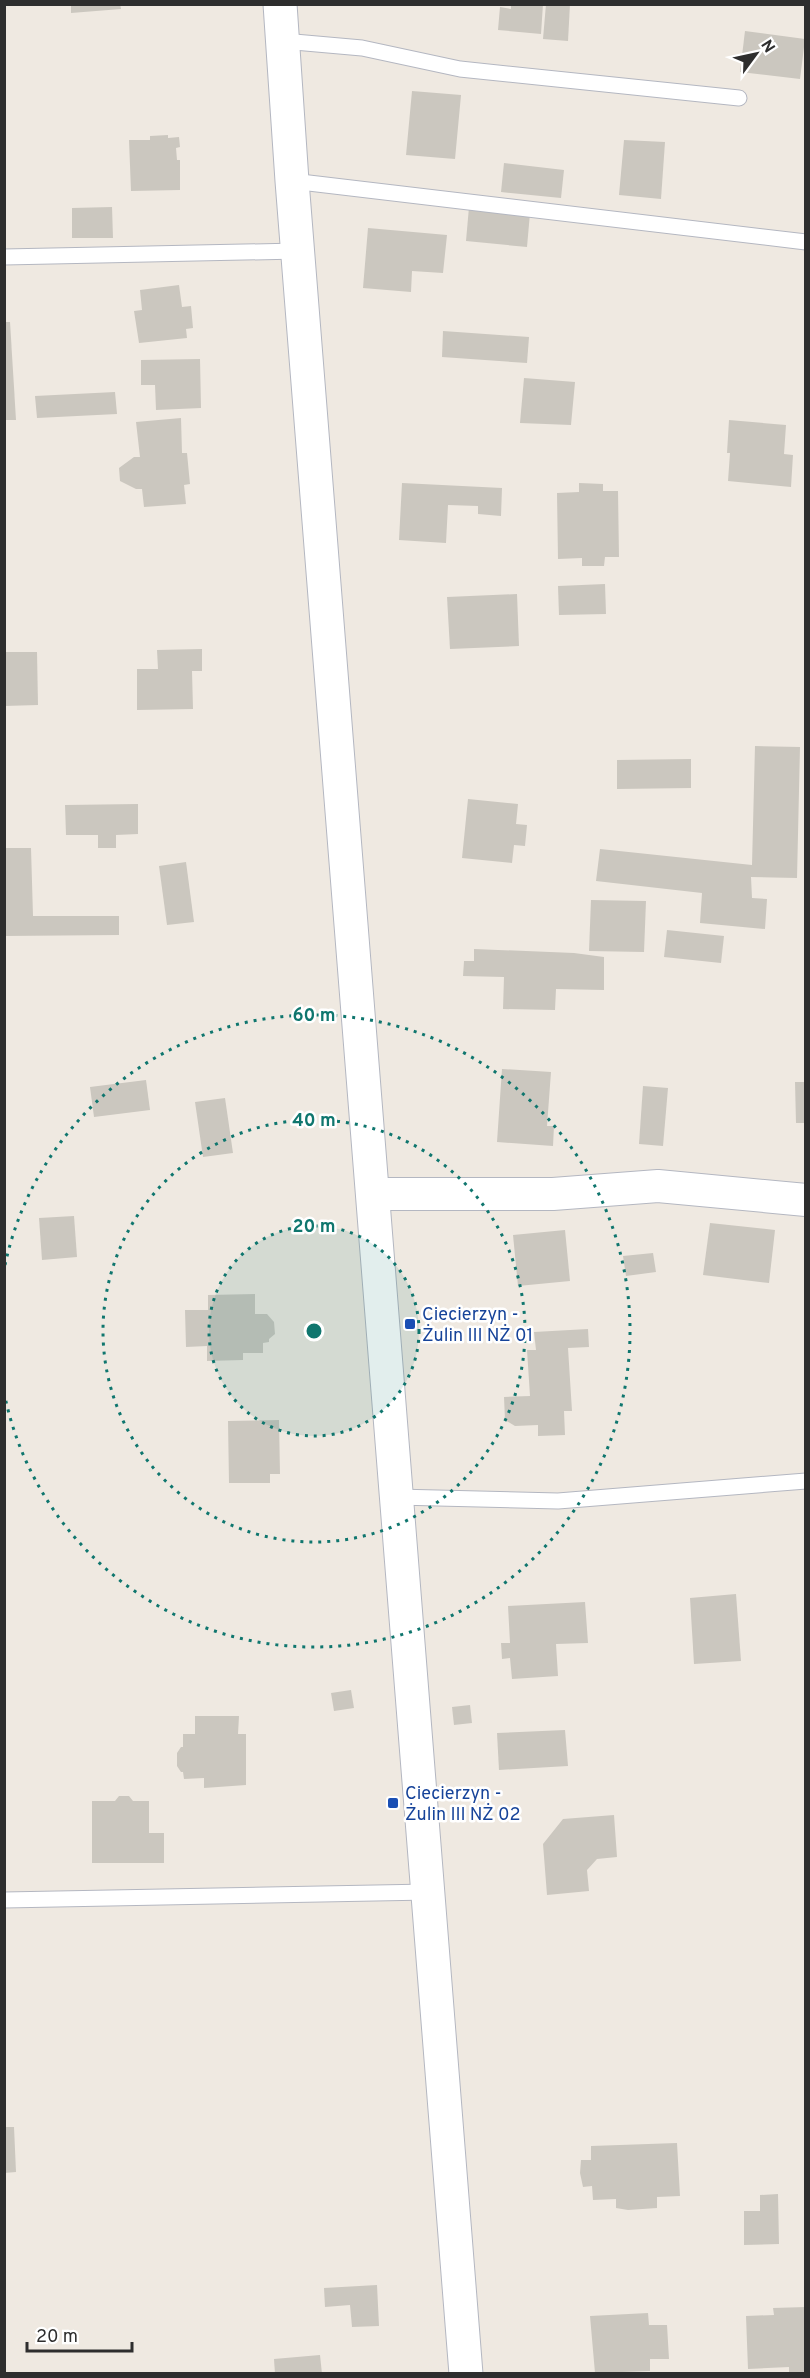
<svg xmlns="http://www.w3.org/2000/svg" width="810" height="2378" viewBox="0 0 810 2378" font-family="Overpass,sans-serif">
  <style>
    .building { fill: #cbc7bf }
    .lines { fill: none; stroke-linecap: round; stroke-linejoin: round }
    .service-casing { stroke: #b4b7c1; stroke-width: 17 }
    .minor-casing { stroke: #b4b7c1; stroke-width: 34 }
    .tertiary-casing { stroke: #b4b7c1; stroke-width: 35 }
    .service { stroke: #fff; stroke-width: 15 }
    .minor { stroke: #fff; stroke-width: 32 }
    .tertiary { stroke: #fff; stroke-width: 33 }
    .ring { fill: none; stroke: #0f766e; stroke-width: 3; stroke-dasharray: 3 6 }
    .transit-dot { fill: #1a4fb4; stroke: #fff; stroke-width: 2 }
    .labels { text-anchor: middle; stroke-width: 5; stroke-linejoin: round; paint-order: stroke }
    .transit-label { font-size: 18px; fill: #164399; stroke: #fff; text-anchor: start }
    .centre { fill: #0f766e; stroke: #fff; stroke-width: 3 }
    .ring-label { font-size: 18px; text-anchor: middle; font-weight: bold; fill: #0f766e; stroke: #fff; stroke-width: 5; stroke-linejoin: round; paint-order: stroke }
  </style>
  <rect width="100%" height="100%" fill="#efe9e1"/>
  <g class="building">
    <path d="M71 4H120L121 9 71 13Z"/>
    <path d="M511 4H543L541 34 498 30 500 7 511 9Z"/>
    <path d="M546 4H570L568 41 543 39Z"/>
    <path d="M745 31 805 39 800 79 740 72Z"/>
    <path d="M412 91 461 95 455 159 406 155Z"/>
    <path d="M168 135V138L179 137 180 147 176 148 177 160H180V190L131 191 129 140H150V136Z"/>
    <path d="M624 140 665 142 661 199 619 195Z"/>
    <path d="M504 163 564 170 561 198 501 192Z"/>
    <path d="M112 207 113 238H72V208Z"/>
    <path d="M469 207 530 213 527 247 466 241Z"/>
    <path d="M368 228 447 235 443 273 412 271 411 292 363 288Z"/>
    <path d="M179 285 182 307 191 306 193 328 186 329 187 338 139 343 134 311 142 310 140 290Z"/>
    <path d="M4 322H10L16 420H4Z"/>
    <path d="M443 331 529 337 527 363 442 357Z"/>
    <path d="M200 359 201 408 156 410 155 385H141V360Z"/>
    <path d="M524 378 575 382 571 425 520 423Z"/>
    <path d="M115 392 117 414 37 418 35 396Z"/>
    <path d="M181 418 182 453H187L189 474 190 484 184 485 186 504 144 507 142 489H136L120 481 119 468 134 457H140L136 422Z"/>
    <path d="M729 420 786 425 784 454 793 455 791 487 728 481 730 453H727Z"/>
    <path d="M402 483 502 488 501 516 478 514V506L448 505 446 543 399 540Z"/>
    <path d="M579 483 603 484V491H618L619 557H605L604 566H582V558L558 559 557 493 579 492Z"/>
    <path d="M605 584 606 614 559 615 558 586Z"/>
    <path d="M517 594 519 646 450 649 447 597Z"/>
    <path d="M202 649V671H192L193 709 137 710V669H158L157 650Z"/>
    <path d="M4 652H37L38 705 4 706Z"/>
    <path d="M755 746 800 747 797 878 751 877 752 898 767 899 765 929 700 923 702 893 596 881 600 849 752 865Z"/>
    <path d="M691 759V788L617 789V760Z"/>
    <path d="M468 799 518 804 516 824 527 825 525 846 514 845 512 863 462 858Z"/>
    <path d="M138 804V834L116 835V848H98V835H66L65 805Z"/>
    <path d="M4 848H31L33 916H119V935L4 936Z"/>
    <path d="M186 862 194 922 167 925 159 866Z"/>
    <path d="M591 900 646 901 644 952 589 951Z"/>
    <path d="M667 930 724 936 721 963 664 957Z"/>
    <path d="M474 949 574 953 604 957V990L556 989 555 1010 503 1009 504 977 463 976 464 961H474Z"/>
    <path d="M502 1069 551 1072 547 1126H554L553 1146 497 1142Z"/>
    <path d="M146 1080 150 1110 94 1117 90 1087Z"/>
    <path d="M795 1082H806V1123H796Z"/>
    <path d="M643 1086 668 1088 663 1146 639 1144Z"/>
    <path d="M225 1098 233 1153 203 1157 195 1102Z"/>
    <path d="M74 1216 77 1257 42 1260 39 1218Z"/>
    <path d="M710 1223 775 1230 769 1283 703 1275Z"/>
    <path d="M565 1230 570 1281 518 1286 513 1235Z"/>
    <path d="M653 1253 656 1272 626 1276 623 1256Z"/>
    <path d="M255 1294V1314H267L274 1322 275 1334 269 1339V1342L263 1343V1353H243V1360L207 1361V1346L186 1347 185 1310H208V1295Z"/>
    <path d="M588 1329 589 1347 568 1348 572 1411H564L565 1435 538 1436V1425L515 1426 505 1420 504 1397 530 1396 527 1350H536L534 1332Z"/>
    <path d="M279 1420 280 1474H270V1483H229L228 1421Z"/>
    <path d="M736 1594 741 1661 694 1664 690 1598Z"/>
    <path d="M585 1602 588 1643 556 1644 558 1676 512 1679 510 1658 502 1659 501 1643H510L508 1606Z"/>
    <path d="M351 1690 354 1708 334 1711 331 1693Z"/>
    <path d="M470 1705 472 1723 454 1725 452 1707Z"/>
    <path d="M195 1716H239L238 1734H246V1785L204 1788V1778L184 1779 183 1772H181L177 1766V1753L181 1747H183V1734H195Z"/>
    <path d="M565 1730 568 1766 499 1770 497 1733Z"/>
    <path d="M119 1796H129L133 1801H149V1833H164V1863H92V1801H115Z"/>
    <path d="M614 1815 617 1857 597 1859 587 1870 589 1891 547 1895 543 1844 563 1819Z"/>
    <path d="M4 2127H14L16 2172 4 2173Z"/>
    <path d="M677 2143 680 2196 657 2197V2208L628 2210 616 2208V2199L593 2200 592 2186 583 2187 580 2173 581 2160H591V2146Z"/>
    <path d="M778 2194 779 2244 744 2245V2211H760V2195Z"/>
    <path d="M377 2285 379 2326 352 2327 350 2305 325 2307 324 2288Z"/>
    <path d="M806 2307V2374H789V2367L748 2369 746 2316 774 2315 773 2308Z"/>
    <path d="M648 2313 649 2325H667L669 2359H650V2371L595 2373 590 2316Z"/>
    <path d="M320 2355 322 2374H275L274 2359Z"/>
  </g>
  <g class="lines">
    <defs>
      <g id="service">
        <path d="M283 41 362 48 460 69 739 98"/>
        <path d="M292 181 806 242"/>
        <path d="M4 257 298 251"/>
        <path d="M396 1497 558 1501 806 1481"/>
        <path d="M4 1900 429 1892"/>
      </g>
      <path id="minor" d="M374 1194H553L658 1186 806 1200"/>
      <path id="tertiary" d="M280 4 292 181 466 2374"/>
    </defs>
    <use href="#service" class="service-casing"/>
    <use href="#minor" class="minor-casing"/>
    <use href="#tertiary" class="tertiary-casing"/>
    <use href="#service" class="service"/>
    <use href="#minor" class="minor"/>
    <use href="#tertiary" class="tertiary"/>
  </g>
  <circle cx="314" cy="1331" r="105" fill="#0f766e" fill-opacity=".12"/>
  <g class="ring">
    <circle cx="314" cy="1331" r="105"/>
    <circle cx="314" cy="1331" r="211"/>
    <path d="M5 1265A316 316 0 1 1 5 1397"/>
  </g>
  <g class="transit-dot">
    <rect x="404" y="1318" width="12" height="12" rx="3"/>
    <rect x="387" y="1797" width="12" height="12" rx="3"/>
  </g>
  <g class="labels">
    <g class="transit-label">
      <text x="422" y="1320">Ciecierzyn -<tspan x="422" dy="21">Żulin III NŻ 01</tspan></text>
      <text x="405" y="1799">Ciecierzyn -<tspan x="405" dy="21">Żulin III NŻ 02</tspan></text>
    </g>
  </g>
  <circle cx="314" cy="1331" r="9" class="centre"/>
  <g class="ring-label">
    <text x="314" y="1021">60 m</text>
    <text x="314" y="1126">40 m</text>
    <text x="314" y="1232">20 m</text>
  </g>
  <rect width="810" height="2378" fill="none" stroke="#2e2e2e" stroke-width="12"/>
  <g transform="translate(756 54) rotate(57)" stroke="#ffffff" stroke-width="4.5" paint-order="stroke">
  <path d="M0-4.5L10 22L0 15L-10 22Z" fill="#2e2e2e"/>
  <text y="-9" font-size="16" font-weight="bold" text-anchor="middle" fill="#2e2e2e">N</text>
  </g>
  <path d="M27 2342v9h105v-9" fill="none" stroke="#2e2e2e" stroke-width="3"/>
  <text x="36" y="2342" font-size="18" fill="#2e2e2e" stroke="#ffffff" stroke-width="4.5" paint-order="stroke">20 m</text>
</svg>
